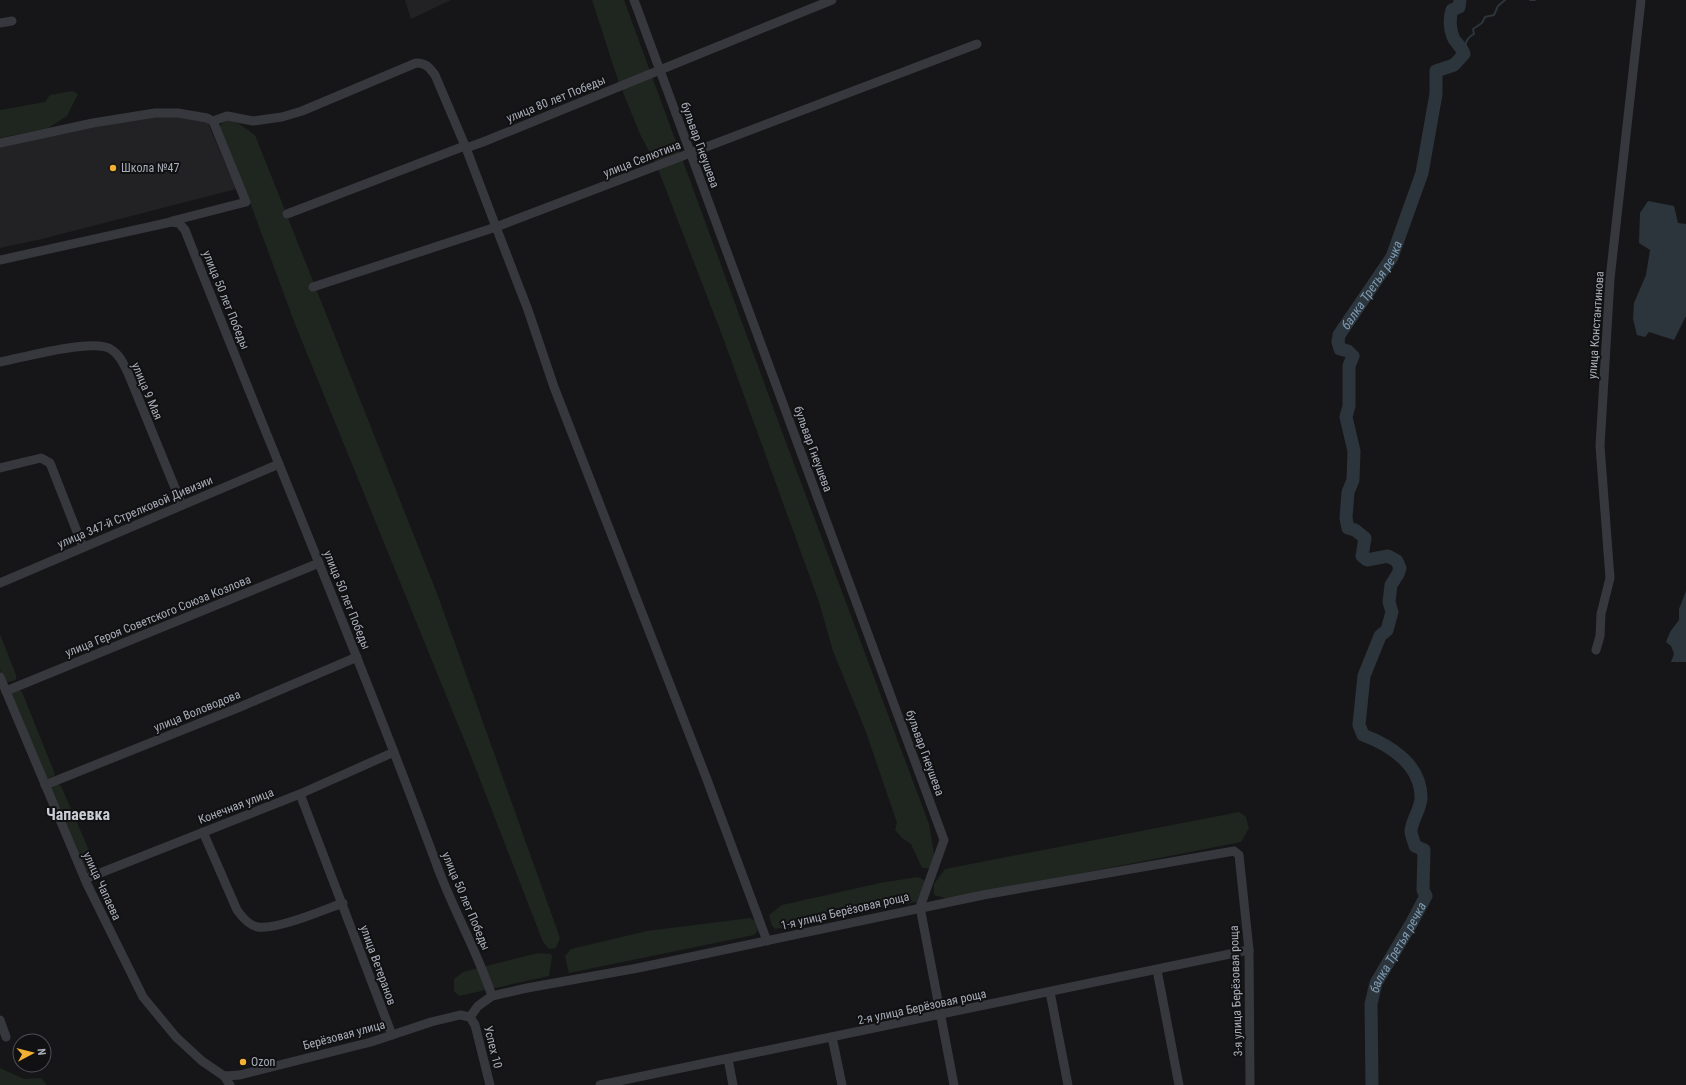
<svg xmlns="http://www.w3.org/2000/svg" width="1686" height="1085" viewBox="0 0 1686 1085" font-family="'Roboto Condensed',sans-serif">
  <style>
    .built { fill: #222225 }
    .green { fill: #1e261f }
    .water { fill: #2c353c }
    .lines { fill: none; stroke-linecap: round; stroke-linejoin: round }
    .stream { stroke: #2c353c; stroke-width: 2 }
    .river { stroke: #2c353c; stroke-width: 13 }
    .street { stroke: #37383d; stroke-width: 9 }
    .poi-dot { fill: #f2b134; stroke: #111113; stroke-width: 1.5 }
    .labels { text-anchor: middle; stroke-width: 4; stroke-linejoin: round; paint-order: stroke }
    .street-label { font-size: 12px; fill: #a8adb8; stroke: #111113 }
    .poi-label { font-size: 12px; fill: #a8adb8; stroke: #111113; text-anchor: start }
    .water-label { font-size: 13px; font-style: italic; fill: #7f9bb3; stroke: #111113 }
    .district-label { font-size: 16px; font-weight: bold; fill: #c9ccd4; stroke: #111113 }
  </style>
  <rect width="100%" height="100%" fill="#161618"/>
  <g class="built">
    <path d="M405 0H451L411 19Z"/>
    <path d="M157 115 207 121 236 189 42 239 0 248V146Z"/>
  </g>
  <g class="green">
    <path d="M592 0H624L781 429 929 824 934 854 933 868H922L911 844 902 838 895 830 897 823 866 732 833 651 819 602 722 335 658 169 640 134 618 80Z"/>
    <path d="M72 91 78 94 67 116 48 128 0 138V110L45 102 50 95Z"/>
    <path d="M226 120 238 123 255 135 438 596 560 938 556 948 549 949 543 942 472 759 295 324 248 197 216 129Z"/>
    <path d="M0 634 16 675V680L8 682 5 681 0 670Z"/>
    <path d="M20 690 22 692 55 774 54 776 47 779 11 693Z"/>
    <path d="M58 784 61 786 95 864 94 869 88 872 85 870 50 791 51 787Z"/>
    <path d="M1239 812 1246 817 1249 828 1241 842 949 899 934 895V884L945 869Z"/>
    <path d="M918 877 924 880 926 889 921 901 775 929 772 926 769 915 782 905 880 883Z"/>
    <path d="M750 918 755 921 758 931 754 935 569 973 565 956 571 949 647 931Z"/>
    <path d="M538 953 551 954 552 957 549 976 459 996 454 991V979L463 972Z"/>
    <path d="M0 1068 24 1079 41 1078 47 1085H0Z"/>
  </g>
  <g class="water">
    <path d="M1648 201 1674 206 1678 223 1686 224V316L1674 340 1649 332 1645 337 1637 335 1633 319 1634 303 1646 275 1650 250 1639 243 1640 213Z"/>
    <path d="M1686 591V662H1671L1674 654 1671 646 1666 642 1670 632 1679 620V609Z"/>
  </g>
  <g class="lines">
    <g class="stream">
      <path d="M1530 0H1535"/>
      <path d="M1464 54C1466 43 1465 39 1474 34L1473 29 1482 23 1485 17 1494 15 1498 6 1505 0"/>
    </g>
    <path class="river" id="s1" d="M1372 1085 1371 1004 1376 983 1411 924 1426 896 1423 890 1424 850 1415 846C1414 841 1411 835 1411 831 1412 820 1420 810 1421 799 1422 765 1390 745 1363 735L1359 725 1364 676 1380 636 1387 630 1392 612 1389 602 1391 585 1398 574 1400 568 1397 561 1388 556 1367 560 1362 556 1365 538 1355 530 1348 528 1346 518 1348 492 1353 480 1354 451 1346 417 1349 406V366L1353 356 1348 351 1340 349 1338 342 1339 335 1392 257 1422 173 1436 94V71L1454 65 1464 54C1461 45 1455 43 1453 37 1450 30 1449 18 1452 10L1459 7 1460 0"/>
    <g class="street">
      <path d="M634 0 944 840 920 907 954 1085"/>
      <path d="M0 23 12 21"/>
      <path d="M0 143 93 123 155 113H178L207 118 213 121 227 116 253 121 282 117 302 111 416 63C426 63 429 67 435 75L466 148 496 227 528 310 554 387 706 777 767 941"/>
      <path d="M287 214 462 147 466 148 483 142 832 0"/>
      <path d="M172 221 246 202 213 121"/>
      <path d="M0 260 171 222 179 223 185 230C268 441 357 650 436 863 452 908 477 950 492 996"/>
      <path d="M313 287 496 227 977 44"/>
      <path d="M0 362C22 358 95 337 112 350 120 355 124 365 128 373L182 505"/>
      <path d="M0 468 41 458 50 463 83 547"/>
      <path d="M0 583 279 464"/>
      <path d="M1596 650 1600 636 1601 614 1610 578 1600 446 1610 279 1641 0"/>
      <path d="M0 677 87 884 143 997 176 1037 202 1061 224 1076 230 1085"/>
      <path d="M6 691 319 563"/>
      <path d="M45 785 240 707 357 657"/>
      <path d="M300 794 392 1035"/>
      <path d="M203 832 237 910C242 917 249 926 258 927 277 930 323 910 343 903"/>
      <path d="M85 879 300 794 394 752"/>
      <path d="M1157 970 1179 1085"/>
      <path d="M1050 992 1068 1085"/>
      <path d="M470 1017 478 1006 492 996 527 988 638 968 983 895 1234 851 1239 855 1249 950 1250 1085"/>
      <path d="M470 1017 475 1025 490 1085"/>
      <path d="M0 1020 6 1037"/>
      <path d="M832 1037 842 1085"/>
      <path d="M728 1059 733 1085"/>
      <path d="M224 1076 240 1075 371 1042 431 1022 460 1015 470 1017"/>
      <path d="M600 1085 1249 950"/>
    </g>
  </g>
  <g class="poi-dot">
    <circle cx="113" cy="168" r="4"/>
    <circle cx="243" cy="1062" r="4"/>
  </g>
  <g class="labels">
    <g class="street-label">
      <text transform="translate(556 99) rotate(-22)" y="4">улица 80 лет Победы</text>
      <text transform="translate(700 145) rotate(70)" y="4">бульвар Гнеушева</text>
      <text transform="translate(642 159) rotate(-21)" y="4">улица Селютина</text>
      <text transform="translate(226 300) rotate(68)" y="4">улица 50 лет Победы</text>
      <text transform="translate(1596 325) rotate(-86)" y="4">улица Константинова</text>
      <text transform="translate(147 391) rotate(67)" y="4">улица 9 Мая</text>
      <text transform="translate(813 449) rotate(70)" y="4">бульвар Гнеушева</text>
      <text transform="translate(135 512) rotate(-23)" y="4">улица 347-й Стрелковой Дивизии</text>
      <text transform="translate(347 600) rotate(68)" y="4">улица 50 лет Победы</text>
      <text transform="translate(158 616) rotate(-22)" y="4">улица Героя Советского Союза Козлова</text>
      <text transform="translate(197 711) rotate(-22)" y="4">улица Воловодова</text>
      <text transform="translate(925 753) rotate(70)" y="4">бульвар Гнеушева</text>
      <text transform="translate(236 806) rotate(-21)" y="4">Конечная улица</text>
      <text transform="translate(102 886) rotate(65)" y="4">улица Чапаева</text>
      <text transform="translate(466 901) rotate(67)" y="4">улица 50 лет Победы</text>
      <text transform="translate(845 911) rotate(-13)" y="4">1-я улица Берёзовая роща</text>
      <text transform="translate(378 965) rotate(70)" y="4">улица Ветеранов</text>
      <text transform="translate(1236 991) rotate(-92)" y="4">3-я улица Берёзовая роща</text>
      <text transform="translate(922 1007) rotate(-12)" y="4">2-я улица Берёзовая роща</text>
      <text transform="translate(344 1035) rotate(-15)" y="4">Берёзовая улица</text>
      <text transform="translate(493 1047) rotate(76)" y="4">Успех 10</text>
    </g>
    <g class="poi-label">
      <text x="121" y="172">Школа №47</text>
      <text x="251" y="1066">Ozon</text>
    </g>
    <g class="water-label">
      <text dy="5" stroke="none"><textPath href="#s1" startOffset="928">балка Третья речка</textPath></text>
      <text dy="5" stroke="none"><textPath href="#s1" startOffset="144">балка Третья речка</textPath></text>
    </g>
    <g class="district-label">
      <text x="78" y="820">Чапаевка</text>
    </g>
  </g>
  <g transform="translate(32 1053) rotate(83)"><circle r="19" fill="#111113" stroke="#4d4f55"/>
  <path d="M0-3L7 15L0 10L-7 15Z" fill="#f2b134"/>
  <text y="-6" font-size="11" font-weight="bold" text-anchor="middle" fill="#a8adb8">N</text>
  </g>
</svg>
